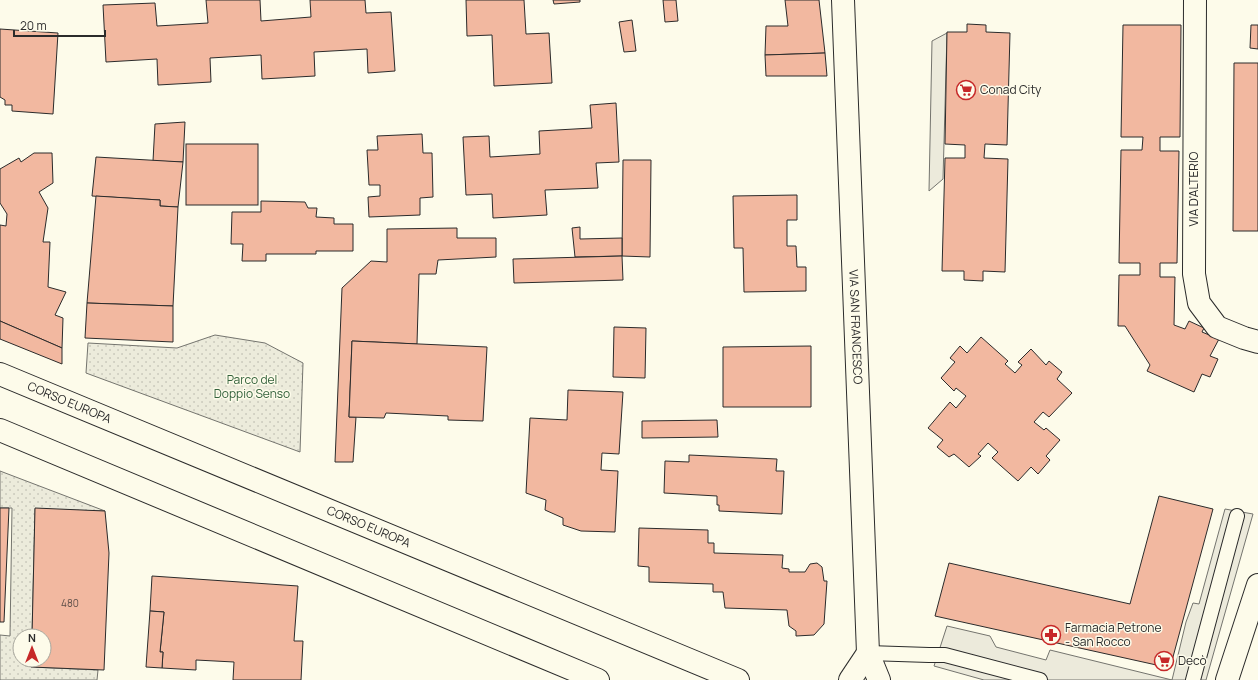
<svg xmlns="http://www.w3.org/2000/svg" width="1258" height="680" viewBox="0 0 1258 680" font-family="Manrope,sans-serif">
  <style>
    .park { fill: url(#park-dots); stroke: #74746e }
    .parking { fill: #eceadb; stroke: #74746e }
    .building { fill: #f2b8a0; stroke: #2b2b2b }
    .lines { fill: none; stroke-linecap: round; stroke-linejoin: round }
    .lane-casing { stroke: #2b2b2b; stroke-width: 16 }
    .street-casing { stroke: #2b2b2b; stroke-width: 24 }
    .primary-casing { stroke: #2b2b2b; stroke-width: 24 }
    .lane { stroke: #fdfbea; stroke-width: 14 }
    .street { stroke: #fdfbea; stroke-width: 22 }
    .primary { stroke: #fdfbea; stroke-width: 22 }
    .labels { text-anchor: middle; stroke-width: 3; stroke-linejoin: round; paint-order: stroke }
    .number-label { font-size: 10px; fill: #5d4e48 }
    .poi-label { font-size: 12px; fill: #2b2b2b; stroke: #fdfbea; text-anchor: start }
    .street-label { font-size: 12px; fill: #2b2b2b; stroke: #fdfbea }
    .park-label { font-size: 12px; fill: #34623c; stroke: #fdfbea }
  </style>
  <defs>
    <pattern id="park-dots" width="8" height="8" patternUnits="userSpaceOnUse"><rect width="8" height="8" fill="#ecebdb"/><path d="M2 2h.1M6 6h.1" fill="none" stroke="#cbcabc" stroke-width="1.8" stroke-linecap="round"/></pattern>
  </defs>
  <rect width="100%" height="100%" fill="#fdfbea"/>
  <g class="park">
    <path d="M215 335 265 343 303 363 300 452 86 373 88 343 177 348Z"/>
    <path d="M0 471 105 511 35 509 32 636H20V660H31V667L98 670 97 680H0V635L10 636 12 508H0Z"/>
  </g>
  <g class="parking">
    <path d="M947 33 943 179 929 191 932 41Z"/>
    <path d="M1225 509 1253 514 1206 680H984L934 666 947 626 990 636 996 647 1046 660 1050 650 1172 680 1186 622 1193 603 1199 604Z"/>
  </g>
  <g class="building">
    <path d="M206 0H260L261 21 311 17 310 0H365L366 13 391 12 395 71 368 73 367 49 314 52 315 76 262 79 261 55 210 58 211 82 158 85 157 59 106 62 103 5 155 3 157 26 208 23Z"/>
    <path d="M466 0H524L526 34 549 33 552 83 494 86 492 35 467 36Z"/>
    <path d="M553 0H580V2L554 4Z"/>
    <path d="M663 0H676L678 21 665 22Z"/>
    <path d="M785 0H819L825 53 765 55 766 26H788Z"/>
    <path d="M632 20 636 51 624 52 619 22Z"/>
    <path d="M967 24 986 25V32L1010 33 1007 145 985 144 984 158 1008 159 1005 272 983 271V281L964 280V271H942L945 158H965V145L945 144 947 32H967Z"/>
    <path d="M1123 25H1181L1180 137H1160V151H1179L1177 263H1160V277H1175L1174 325 1185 329 1189 321 1204 328 1202 332 1219 339 1210 356 1218 359 1210 377 1202 374 1194 392 1147 371 1150 365 1125 326H1118L1119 275H1140V263H1119L1121 150H1142L1143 137H1121Z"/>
    <path d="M1251 25H1258V49L1250 48Z"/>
    <path d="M0 29 58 33 53 114 12 111V105H5V100L0 97Z"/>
    <path d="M825 53 827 76H766L765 55Z"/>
    <path d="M1234 63H1258V231H1233Z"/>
    <path d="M616 103 619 162 596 163 598 188 545 190 547 215 493 218 492 194 466 195 463 137 489 136 490 157 540 154 539 131 592 128 590 105Z"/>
    <path d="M185 122 183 162 153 161 155 124Z"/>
    <path d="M422 134 423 153H432L433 197 420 198V215L369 217 368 197 380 196V185H369L367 150H378L377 136Z"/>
    <rect x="186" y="144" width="72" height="61"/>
    <path d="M34 153H52L53 183 39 192 48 208 43 242H50L48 287 66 292 55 315 63 318 62 348 0 321V225L6 226 7 214 0 203V169L19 158 21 162Z"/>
    <path d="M96 157 183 162 178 207 160 206V200L92 196Z"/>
    <path d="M623 160H651L650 257 622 256Z"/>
    <path d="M797 195V220H787V246H796L797 267H806V291L744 292 743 248H734L733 196Z"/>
    <path d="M96 196 160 200V206L178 207 173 306 87 303Z"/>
    <path d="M261 201 305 202 308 208H317L316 217 334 218V224H353V251H316V254H266V261H242L243 244H231L232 212H261Z"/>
    <path d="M580 227V239L622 238V256L575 257 572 228Z"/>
    <path d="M457 228V238H496V257L438 260 436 274H419L417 344 352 341 349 417H356L353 462H335L342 288 371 261 387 262V229Z"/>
    <path d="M622 256 623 280 514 283 513 259Z"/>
    <path d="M87 303 173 306V342L85 338Z"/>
    <path d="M0 321 62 348V364L0 339Z"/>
    <path d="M614 327 646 328 645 378 613 377Z"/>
    <path d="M981 337 1008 361 1005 364 1015 373 1022 365 1018 362 1031 349 1046 365 1049 361 1062 372 1057 379 1072 393 1049 417 1043 412 1034 422 1044 430 1046 428 1060 440 1046 456 1050 460 1038 474 1031 467 1018 481 992 458 998 452 988 443 978 454 981 456 969 467 954 454 949 457 937 447 943 440 928 428 950 402 956 408 966 396 956 388 954 391 941 378 955 362 950 358 960 346 967 353Z"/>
    <path d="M352 341 487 347 483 421 448 420V416L386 413 384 418 349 417Z"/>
    <path d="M811 346V407H723V347Z"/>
    <path d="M568 390 623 392 619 454 602 453 601 470 618 471 615 532 581 531 563 525V518L545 510 546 500 526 493 530 418 567 420Z"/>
    <path d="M717 420 718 437 642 438V421Z"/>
    <path d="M689 455 777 459 776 471H784L782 514 719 511V505H717V496L664 493 665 461 689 462Z"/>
    <path d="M1159 496 1213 509 1170 668 935 616 949 563 1130 604Z"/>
    <path d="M0 508H9L4 622H0Z"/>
    <path d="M35 508 105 511 109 553 104 670 31 667V660H44V636H32Z"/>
    <path d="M639 528 708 530V543H714V553L783 555 782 568 789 569V572H805L810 564 817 563 822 567 824 581H827L824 624 814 635 796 636V631L789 626 787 610 725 608 723 592H713V584L649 582V567L638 566Z"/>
    <path d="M152 576 298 586 294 641H303L301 680H233L234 662 196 660V670L162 668 163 652H160L164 612 150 611Z"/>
    <path d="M150 611 164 612 160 652H163L162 668 146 667Z"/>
  </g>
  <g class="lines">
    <defs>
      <g id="lane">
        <path d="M868 653 929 655H945L1040 680"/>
        <path d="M1193 680 1237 516"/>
      </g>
      <g id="street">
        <path id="s1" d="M843 0 868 653 879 680"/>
        <path d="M1195 0 1194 274 1199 303 1217 327 1244 338 1258 342"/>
        <path d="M850 680 868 653"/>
        <path d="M1227 680 1258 585"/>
      </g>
      <g id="primary">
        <path id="s2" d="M0 374 738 680"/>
        <path d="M0 430 598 680"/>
      </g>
    </defs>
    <use href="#lane" class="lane-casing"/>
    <use href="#street" class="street-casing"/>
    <use href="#primary" class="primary-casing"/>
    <use href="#lane" class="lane"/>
    <use href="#street" class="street"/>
    <use href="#primary" class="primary"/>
  </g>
  <defs>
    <symbol id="supermarket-ring" viewBox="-11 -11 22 22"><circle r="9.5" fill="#fdfbea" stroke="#c62828" stroke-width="1.5"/><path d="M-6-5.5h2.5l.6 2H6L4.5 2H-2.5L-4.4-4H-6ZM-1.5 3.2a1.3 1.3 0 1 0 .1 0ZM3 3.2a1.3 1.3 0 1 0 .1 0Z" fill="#c62828"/></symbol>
    <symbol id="pharmacy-ring" viewBox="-11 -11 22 22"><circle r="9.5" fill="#fdfbea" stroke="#c62828" stroke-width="1.5"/><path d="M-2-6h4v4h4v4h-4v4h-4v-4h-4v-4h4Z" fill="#c62828"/></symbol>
  </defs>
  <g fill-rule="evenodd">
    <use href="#supermarket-ring" x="955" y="79" width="22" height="22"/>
    <use href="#pharmacy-ring" x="1040" y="624" width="22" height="22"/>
    <use href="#supermarket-ring" x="1153" y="650" width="22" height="22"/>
  </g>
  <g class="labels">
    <g class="number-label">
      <text x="70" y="607">480</text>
    </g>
    <g class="poi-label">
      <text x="980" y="94">Conad City</text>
      <text x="1065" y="632">Farmacia Petrone<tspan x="1065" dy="14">- San Rocco</tspan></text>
      <text x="1178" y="665">Decò</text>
    </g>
    <g class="street-label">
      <text transform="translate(1194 189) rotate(-90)" y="4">VIA D'ALTERIO</text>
      <text dy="4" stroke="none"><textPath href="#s1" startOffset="327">VIA SAN FRANCESCO</textPath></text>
      <text dy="4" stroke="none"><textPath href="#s2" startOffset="75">CORSO EUROPA</textPath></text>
      <text dy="4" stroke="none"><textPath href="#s2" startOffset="399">CORSO EUROPA</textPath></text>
    </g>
    <g class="park-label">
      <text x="252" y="384">Parco del<tspan x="252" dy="14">Doppio Senso</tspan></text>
    </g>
  </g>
  <g transform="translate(32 648)"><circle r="19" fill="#fdfbea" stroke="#a9a89e"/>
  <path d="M0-3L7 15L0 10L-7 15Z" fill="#c62828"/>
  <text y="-6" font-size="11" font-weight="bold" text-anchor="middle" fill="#2b2b2b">N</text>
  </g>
  <path d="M14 30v6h91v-6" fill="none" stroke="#2b2b2b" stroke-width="2"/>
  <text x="20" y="30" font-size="12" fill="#2b2b2b" stroke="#fdfbea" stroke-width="3" paint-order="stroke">20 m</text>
</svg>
